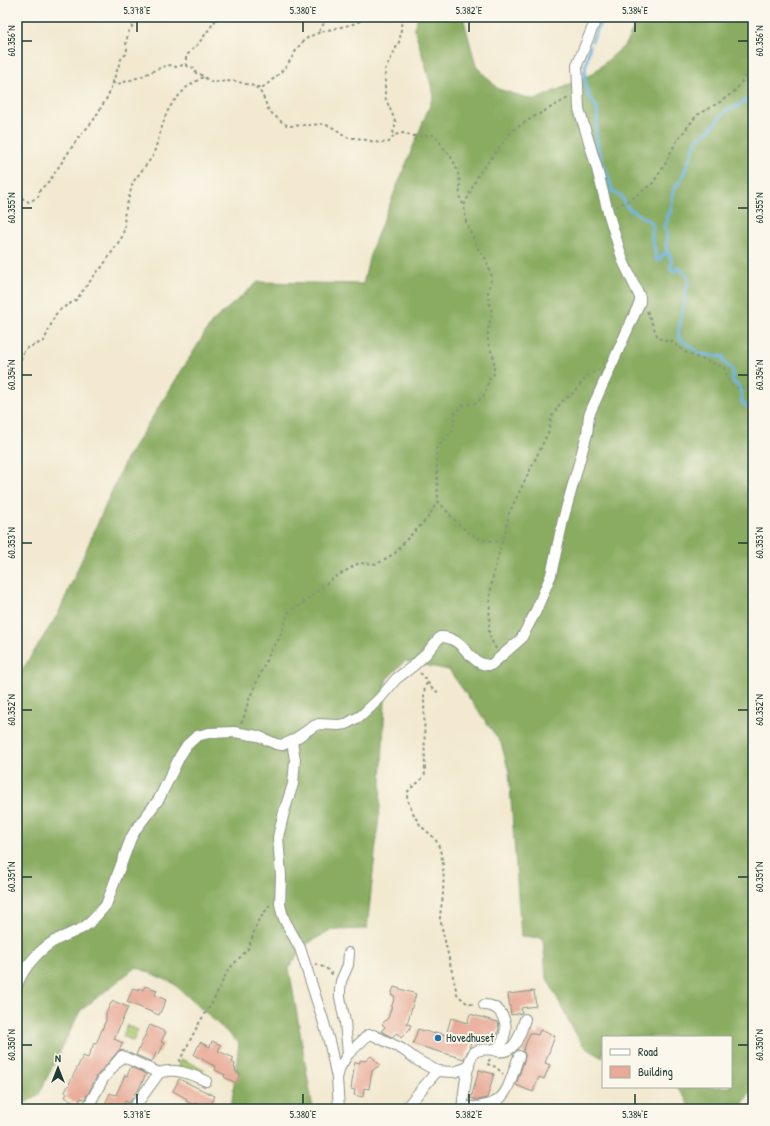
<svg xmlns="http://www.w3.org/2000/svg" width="770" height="1126" viewBox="0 0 770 1126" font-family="'Patrick Hand',sans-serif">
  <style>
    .green { fill: #acc76e; stroke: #668251 }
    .forest { fill: #89ac61; stroke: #54744a }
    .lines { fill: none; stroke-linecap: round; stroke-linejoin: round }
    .stream { stroke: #6fb5e6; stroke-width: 3 }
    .building { fill: #e8a996 }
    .minor-casing { stroke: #889382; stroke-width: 12 }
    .path { stroke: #889382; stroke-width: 2; stroke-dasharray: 3 3; stroke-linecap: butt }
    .minor { stroke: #fff; stroke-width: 10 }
    .ticks { fill: none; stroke: #1f3d34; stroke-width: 1.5 }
    .poi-dot { fill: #1f6fb2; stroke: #fbf7ec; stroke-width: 1.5 }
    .labels { text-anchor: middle; stroke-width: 4; stroke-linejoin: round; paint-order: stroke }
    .poi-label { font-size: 12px; fill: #1f3d34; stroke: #fbf7ec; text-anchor: start }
    .neatline { fill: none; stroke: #1f3d34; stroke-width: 1.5 }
    .ticks-label { font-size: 10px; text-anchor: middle; fill: #1f3d34 }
  </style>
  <rect width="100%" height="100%" fill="#fbf7ec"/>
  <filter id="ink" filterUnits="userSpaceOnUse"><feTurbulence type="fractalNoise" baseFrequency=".025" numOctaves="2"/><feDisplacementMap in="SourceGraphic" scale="8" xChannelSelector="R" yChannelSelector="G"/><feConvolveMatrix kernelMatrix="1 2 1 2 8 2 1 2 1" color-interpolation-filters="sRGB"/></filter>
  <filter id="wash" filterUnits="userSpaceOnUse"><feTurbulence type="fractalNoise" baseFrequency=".012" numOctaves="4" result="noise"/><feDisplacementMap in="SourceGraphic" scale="16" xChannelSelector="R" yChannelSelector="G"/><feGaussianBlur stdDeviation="0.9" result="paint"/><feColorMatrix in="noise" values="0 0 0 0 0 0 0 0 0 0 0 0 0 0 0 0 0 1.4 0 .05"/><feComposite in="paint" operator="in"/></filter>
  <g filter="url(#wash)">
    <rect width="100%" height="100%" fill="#f2e9d0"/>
    <g class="green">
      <path d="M127 1025 138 1030 133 1041 123 1036Z"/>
      <path d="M181 1059 204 1069 201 1074 178 1069Z"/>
    </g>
    <path class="forest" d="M418 17H463L476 66 498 89 535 100 592 74 624 46 640 17H753V1088L739 1109H689L686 1099 677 1087H731V1037H603V1058L586 1048 583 1045 574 1031 546 976 543 938 521 936 509 772 501 743 449 670 405 661 386 680 380 807 367 929 331 930 303 946 289 968 313 1109H231L239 1043 173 983 136 967 80 1011 39 1094 17 1108V678L58 614 125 461 212 322 258 282 363 284 372 248 434 95 414 27Z"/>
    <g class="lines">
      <g class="stream">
        <path d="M592 41 603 17"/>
        <path d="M590 46C586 62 582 77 588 94 590 100 596 102 597 109 599 121 594 130 597 142 600 160 610 175 612 192L620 195 628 208 651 222 653 228C649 239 653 240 655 250 656 254 655 256 656 260L658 261 664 254H669L672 263 670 269 674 272 677 267 679 268 689 278 678 333 679 338 682 341 689 345 700 354 724 357 723 361 732 370 733 382 738 385 741 392 742 401 744 405 753 410"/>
        <path d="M669 254 666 248 667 231 664 227 665 224 668 220 666 216 670 213 672 204 673 191 681 180 697 139 709 131 725 111 736 107 753 95"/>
      </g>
    </g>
    <g id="blocks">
      <g class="building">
        <path d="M145 986 157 990 155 995 166 1000 159 1015 127 1002 133 988 138 990 139 988 143 990Z"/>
        <path d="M394 987 416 994 407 1024 411 1025 409 1030 401 1038 397 1033 392 1037 381 1031 385 1027 382 1024 388 1018 395 996 391 995Z"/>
        <path d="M534 991 536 1006 521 1008 522 1013 511 1015 508 994Z"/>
        <path d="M113 1001 128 1007 114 1039 123 1043 119 1050 97 1076 85 1099 81 1098 78 1104 65 1097 67 1093 65 1092 83 1056 88 1058 94 1043 96 1044 106 1020V1013L111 1003H112Z"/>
        <path d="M470 1014 498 1022 499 1029 495 1042 473 1035 469 1049 464 1059 413 1044 418 1029 435 1034V1032L446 1035 451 1018 467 1023Z"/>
        <path d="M150 1025 166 1032 161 1042 164 1043 159 1054 156 1053 152 1062 136 1055Z"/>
        <path d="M540 1030 555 1036 545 1063 550 1065 544 1079 539 1077 533 1092 516 1085 525 1058V1054L523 1051 530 1033 538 1035Z"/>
        <path d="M212 1041 221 1045 218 1051 234 1058 232 1062 235 1064 234 1068 236 1069 235 1071 240 1074 236 1083 224 1077 225 1075 215 1070 216 1067 194 1055 200 1042 210 1047Z"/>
        <path d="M371 1056 380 1065 372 1071 369 1089 364 1088 363 1097 354 1095 355 1090 351 1089 355 1062 360 1063V1060L365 1061Z"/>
        <path d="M131 1067 146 1074 139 1089 136 1093H135L129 1103 125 1101 121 1109H116L105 1104 110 1093 116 1095 125 1075 127 1076Z"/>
        <path d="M479 1070 494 1074 487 1098 478 1100 471 1098Z"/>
        <path d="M179 1079 215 1096 209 1109 195 1103 194 1105 186 1101 187 1099 173 1091Z"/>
      </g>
    </g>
  </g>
  <g filter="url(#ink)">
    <use href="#blocks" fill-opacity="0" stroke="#889382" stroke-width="1"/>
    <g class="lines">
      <defs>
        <g id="minor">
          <path d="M17 985C24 967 40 948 58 939 66 935 76 932 84 927 92 922 99 913 106 905L131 838 136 829 159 799 180 756 187 745 197 736 209 733 234 732 258 736 276 744 282 745 292 741"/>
          <path d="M493 1050C515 1057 520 1035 525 1019"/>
          <path d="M348 1054 368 1035H373L402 1049 417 1060 437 1071 454 1072 469 1067"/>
          <path d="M337 1078 330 1045 324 1023 300 948 285 921 282 913 280 904 281 876 278 837 284 812 293 784 295 760 292 741 314 726 319 724 338 725 346 724 362 715 380 698 396 679 413 666 426 654 440 637C465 636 469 667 491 665L521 639 535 613 551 575 563 520 587 434 589 415 640 302V297L623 261 608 212 596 165 579 109 577 65 597 17"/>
          <path d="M462 1107C507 1109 506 1092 519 1056"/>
          <path d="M97 1109 89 1105 103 1079 122 1056 159 1073"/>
          <path d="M133 1109 159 1073C174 1067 191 1074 206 1081"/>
          <path d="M339 1109 337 1078 340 1067 348 1054 345 1022 340 997V990L341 981 348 965 349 953"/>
          <path d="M405 1109 437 1071"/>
          <path d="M462 1109C464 1096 466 1064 473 1054 482 1042 500 1061 505 1033 507 1025 505 1019 500 1012 496 1007 491 1005 484 1005"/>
        </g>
      </defs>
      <use href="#minor" class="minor-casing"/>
      <g class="path">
        <path d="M402 17 400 40 385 70V97L396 123 393 133 394 135 403 133 414 136 434 135C438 139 440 143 443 147 446 151 449 153 451 157 458 169 462 183 459 196L464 206"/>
        <path d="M319 31 328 17"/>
        <path d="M186 66V56L199 43 218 17"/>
        <path d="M112 83 118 84 140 77 162 67 170 65 176 67 183 65 194 68 196 73 200 74 211 82 235 81 261 88C267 85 282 72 286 66 293 58 297 45 306 39 322 27 356 28 366 17"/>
        <path d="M256 87 262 94 269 111 282 122 288 126 324 124 336 129 344 136 349 138H357L380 143 389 142 394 135"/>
        <path d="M17 192 20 197"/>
        <path d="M17 200 20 197 29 202 38 197 40 190 50 180 78 138 93 121 108 96 121 59 126 54 127 50 126 42 129 31 139 17"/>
        <path d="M616 207 633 198 653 183 664 166 676 142 697 115 720 102 736 90 746 75 753 56"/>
        <path d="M647 311 658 338 666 341H671L685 352 706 361 716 364 724 368 731 385C738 390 745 387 753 385"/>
        <path d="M17 371 23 353 27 348 44 341 55 315 61 309 76 300 97 272 102 267 122 237 125 226 124 216 133 182 153 156 166 114 173 102 187 87 203 77"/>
        <path d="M438 501C448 512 462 530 474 536 483 541 493 541 502 542"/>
        <path d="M496 649 489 635 490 594 494 571 505 532 509 513 549 431 551 418 561 402 573 393 588 375 599 370"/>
        <path d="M420 673C428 678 428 689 438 692"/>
        <path d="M427 683 425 687 424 692 425 773C422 784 406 787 407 796 408 804 416 820 421 826 428 833 436 837 439 847 444 860 444 878 443 892 443 901 440 910 440 919L457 994 464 1001 469 1004H475"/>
        <path d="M241 723 243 720 249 699 272 648 279 639 289 611 299 606 332 579 359 563 377 564 395 553 407 539 427 519 438 501 436 448 453 430 455 412 463 405 476 403 486 393 488 381 494 374V358L488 343V330L492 313 489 302 488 292 492 277 486 259 479 251 466 222 464 206 478 175 512 131 530 119 570 97"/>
        <path d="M315 964 326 968 333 975"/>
        <path d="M490 1059 487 1064 496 1067 503 1074"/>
        <path d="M179 1062 199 1023 212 1003 228 970 248 949 258 921 270 905"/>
      </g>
      <use href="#minor" class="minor"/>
    </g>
  </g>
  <path class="ticks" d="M137 22V32M303 22V32M469 22V32M635 22V32M22 41H32M738 41H748M22 208H32M738 208H748M22 375H32M738 375H748M22 543H32M738 543H748M22 710H32M738 710H748M22 877H32M738 877H748M22 1045H32M738 1045H748M137 1094V1104M303 1094V1104M469 1094V1104M635 1094V1104"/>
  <circle class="poi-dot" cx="438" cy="1038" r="4"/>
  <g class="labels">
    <g class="poi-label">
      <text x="446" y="1042">Hovedhuset</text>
    </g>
  </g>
  <rect width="770" height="1126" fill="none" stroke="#fbf7ec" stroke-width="44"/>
  <rect x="602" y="1036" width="130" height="52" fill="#fbf7ec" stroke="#a3ada2"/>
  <rect x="610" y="1049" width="20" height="6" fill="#ffffff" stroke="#a3ada2"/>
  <text x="638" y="1056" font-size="12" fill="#1f3d34">Road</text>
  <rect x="610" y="1066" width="20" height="12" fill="#e8a996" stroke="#a3ada2"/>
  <text x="638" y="1076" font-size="12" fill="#1f3d34">Building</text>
  <g transform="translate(58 1068)" stroke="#fbf7ec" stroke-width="3" paint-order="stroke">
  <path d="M0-3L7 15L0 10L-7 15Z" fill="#1f3d34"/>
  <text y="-6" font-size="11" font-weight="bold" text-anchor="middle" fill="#1f3d34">N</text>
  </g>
  <rect x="22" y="22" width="726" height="1082" class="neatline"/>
  <g class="ticks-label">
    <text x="137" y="14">5.378°E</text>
    <text x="303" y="14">5.380°E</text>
    <text x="469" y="14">5.382°E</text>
    <text x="635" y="14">5.384°E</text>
    <text transform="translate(11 41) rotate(-90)" y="4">60.356°N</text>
    <text transform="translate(759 41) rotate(-90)" y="4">60.356°N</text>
    <text transform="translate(11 208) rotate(-90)" y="4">60.355°N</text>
    <text transform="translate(759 208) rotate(-90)" y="4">60.355°N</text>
    <text transform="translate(11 375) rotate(-90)" y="4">60.354°N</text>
    <text transform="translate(759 375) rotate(-90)" y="4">60.354°N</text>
    <text transform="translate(11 543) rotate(-90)" y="4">60.353°N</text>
    <text transform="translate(759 543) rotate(-90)" y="4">60.353°N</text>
    <text transform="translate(11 710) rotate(-90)" y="4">60.352°N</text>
    <text transform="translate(759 710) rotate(-90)" y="4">60.352°N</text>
    <text transform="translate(11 877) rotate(-90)" y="4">60.351°N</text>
    <text transform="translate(759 877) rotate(-90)" y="4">60.351°N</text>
    <text transform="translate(11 1045) rotate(-90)" y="4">60.350°N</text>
    <text transform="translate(759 1045) rotate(-90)" y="4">60.350°N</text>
    <text x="137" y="1118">5.378°E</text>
    <text x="303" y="1118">5.380°E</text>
    <text x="469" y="1118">5.382°E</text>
    <text x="635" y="1118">5.384°E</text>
  </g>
</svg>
